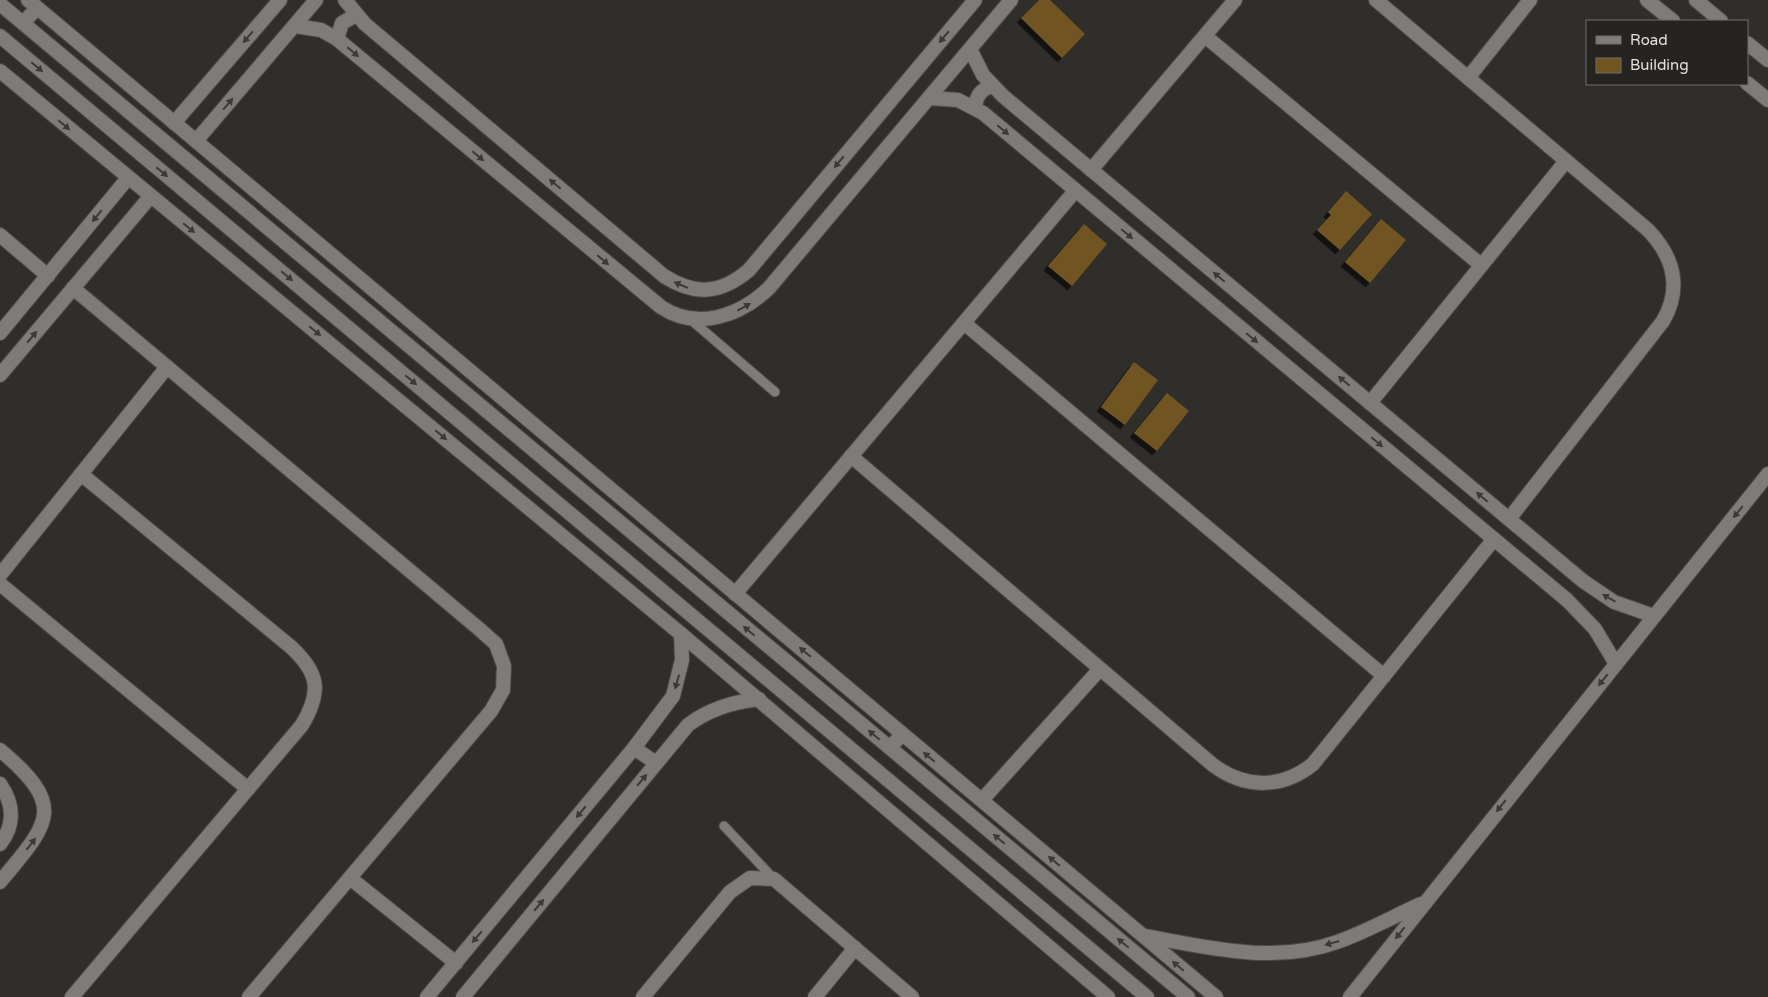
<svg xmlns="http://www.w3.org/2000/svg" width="1768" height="997" viewBox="0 0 1768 997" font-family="'Varela Round',sans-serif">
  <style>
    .building { fill: #705520; filter: url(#shadow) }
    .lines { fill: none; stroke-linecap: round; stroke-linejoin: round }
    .service-casing { stroke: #4d4b48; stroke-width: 11 }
    .minor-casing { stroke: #4d4b48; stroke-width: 16 }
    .tertiary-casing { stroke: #4d4b48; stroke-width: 16 }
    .service { stroke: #7e7c78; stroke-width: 9 }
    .minor { stroke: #7e7c78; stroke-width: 14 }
    .tertiary { stroke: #7e7c78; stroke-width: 14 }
    .oneway { fill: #3c3a37 }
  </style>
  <defs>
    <filter id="shadow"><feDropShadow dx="-4.5" dy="4.5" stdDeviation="0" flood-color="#0009"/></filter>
  </defs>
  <rect width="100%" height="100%" fill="#302e2b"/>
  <g class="building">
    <path d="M1039 0H1050L1085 34 1062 58 1021 18Z"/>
    <path d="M1346 191 1372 214 1340 250 1317 230 1331 215 1328 212Z"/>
    <path d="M1381 219 1406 240 1370 283 1345 262Z"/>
    <path d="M1084 224 1107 244 1072 286 1048 266Z"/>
    <path d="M1134 362 1158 380 1125 425 1101 407Z"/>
    <path d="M1167 393 1189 411 1157 451 1134 433Z"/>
  </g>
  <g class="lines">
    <defs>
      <g id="service">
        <path d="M690 319 775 392"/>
        <path d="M724 826 774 879"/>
      </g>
      <g id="minor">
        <path d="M28 0 1216 997"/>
        <path d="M345 0 365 24 664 276C695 296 721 294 749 270L975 0"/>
        <path d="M1376 0 1648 230C1674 257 1682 288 1663 321L1509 519"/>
        <path d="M1647 0 1673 21"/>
        <path d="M1696 0 1721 21"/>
        <path d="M295 26 321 30 337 39 661 307C697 331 740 316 769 288L1011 0"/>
        <path d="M1205 36 1481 265"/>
        <path d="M337 39 342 23 356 15"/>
        <path d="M1747 43 1768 60"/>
        <path d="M970 49 983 75 1003 96 1583 581 1614 602 1654 616"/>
        <path d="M0 71 681 634 1108 997"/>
        <path d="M1468 78 1530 0"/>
        <path d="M1747 83 1768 100"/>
        <path d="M929 98 958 100 983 113 1567 600 1595 629 1616 664"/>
        <path d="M975 108C976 96 981 89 992 86"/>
        <path d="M174 123 280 0"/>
        <path d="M196 141 316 0"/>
        <path d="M1091 170 1235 0"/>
        <path d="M0 235 48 276"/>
        <path d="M73 288 478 628 496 644 504 666 503 690 491 711 249 997"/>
        <path d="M964 323 1384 676"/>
        <path d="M0 333 128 178"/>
        <path d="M0 375 150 197"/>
        <path d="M1370 403 1566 161"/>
        <path d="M851 456 1213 765C1245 789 1282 789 1313 764L1494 539"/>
        <path d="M0 575 167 367"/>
        <path d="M0 584 248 789"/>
        <path d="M735 594 1075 191"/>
        <path d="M634 748 656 763"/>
        <path d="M0 750C68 807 49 823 0 882"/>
        <path d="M0 784C14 804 15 825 0 844"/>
        <path d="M982 800 1100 669"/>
        <path d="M350 878 456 963"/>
        <path d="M1144 936C1206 947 1274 965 1337 942 1366 932 1394 916 1421 904"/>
        <path d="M72 997 302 725C322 691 319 673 291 647L81 474"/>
        <path d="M427 997 634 748 673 696 682 660 681 634"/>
        <path d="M463 997 688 725C709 709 732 702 759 699"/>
        <path d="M643 997 730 892 750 878 774 879 912 997"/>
        <path d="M815 997 855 948"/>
        <path d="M1350 997 1768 474"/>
      </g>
      <g id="tertiary">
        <path d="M0 4 1188 997"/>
        <path d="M23 23 37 8"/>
        <path d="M0 36 1147 997"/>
        <path d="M890 748 902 734"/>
      </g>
    </defs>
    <use href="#service" class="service-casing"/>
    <use href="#minor" class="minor-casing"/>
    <use href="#tertiary" class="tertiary-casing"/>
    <use href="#service" class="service"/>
    <use href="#minor" class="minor"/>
    <use href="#tertiary" class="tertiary"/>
  </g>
  <defs><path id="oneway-solid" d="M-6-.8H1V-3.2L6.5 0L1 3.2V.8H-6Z" transform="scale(1.25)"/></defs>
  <g class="oneway">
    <use href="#oneway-solid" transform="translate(248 37) rotate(131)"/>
    <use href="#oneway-solid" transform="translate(944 37) rotate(130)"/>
    <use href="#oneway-solid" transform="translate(353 52) rotate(40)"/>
    <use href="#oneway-solid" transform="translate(37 67) rotate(40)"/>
    <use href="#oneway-solid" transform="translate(228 104) rotate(-49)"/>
    <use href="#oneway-solid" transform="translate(64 125) rotate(40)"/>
    <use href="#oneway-solid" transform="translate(1003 130) rotate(40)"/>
    <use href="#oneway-solid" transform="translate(478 156) rotate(40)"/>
    <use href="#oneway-solid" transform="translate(839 162) rotate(130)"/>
    <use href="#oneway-solid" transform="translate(162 172) rotate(40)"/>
    <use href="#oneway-solid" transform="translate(555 184) rotate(-140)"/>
    <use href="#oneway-solid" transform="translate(97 216) rotate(129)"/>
    <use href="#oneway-solid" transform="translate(189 228) rotate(39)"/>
    <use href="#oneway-solid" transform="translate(1127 234) rotate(40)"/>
    <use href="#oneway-solid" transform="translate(603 260) rotate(40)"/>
    <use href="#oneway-solid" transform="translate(287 276) rotate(40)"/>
    <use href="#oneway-solid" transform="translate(1219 277) rotate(-140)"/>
    <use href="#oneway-solid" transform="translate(681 285) rotate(-157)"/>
    <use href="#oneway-solid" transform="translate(744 307) rotate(-29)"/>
    <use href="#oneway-solid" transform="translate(315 331) rotate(39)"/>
    <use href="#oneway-solid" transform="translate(32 337) rotate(-50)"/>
    <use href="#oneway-solid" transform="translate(1252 338) rotate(40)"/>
    <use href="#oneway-solid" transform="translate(411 380) rotate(40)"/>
    <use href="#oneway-solid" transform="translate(1344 381) rotate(-140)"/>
    <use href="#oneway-solid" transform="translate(441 435) rotate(40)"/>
    <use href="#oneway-solid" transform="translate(1377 442) rotate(40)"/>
    <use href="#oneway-solid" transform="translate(1482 497) rotate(-140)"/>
    <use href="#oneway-solid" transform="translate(1738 512) rotate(129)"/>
    <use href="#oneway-solid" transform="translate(1609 598) rotate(-150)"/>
    <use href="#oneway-solid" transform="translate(749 631) rotate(-140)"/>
    <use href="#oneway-solid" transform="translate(805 652) rotate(-140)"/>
    <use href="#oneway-solid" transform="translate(1603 680) rotate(129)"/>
    <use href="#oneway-solid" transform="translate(677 682) rotate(106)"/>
    <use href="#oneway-solid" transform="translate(874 735) rotate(-140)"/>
    <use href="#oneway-solid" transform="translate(929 757) rotate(-140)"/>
    <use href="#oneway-solid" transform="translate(642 780) rotate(-50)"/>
    <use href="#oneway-solid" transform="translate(1501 806) rotate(129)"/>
    <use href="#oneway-solid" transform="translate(581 812) rotate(130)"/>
    <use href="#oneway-solid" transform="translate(999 839) rotate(-140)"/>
    <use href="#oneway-solid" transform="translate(31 844) rotate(-52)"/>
    <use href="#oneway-solid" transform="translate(1054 861) rotate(-140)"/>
    <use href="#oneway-solid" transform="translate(539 905) rotate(-50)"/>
    <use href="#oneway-solid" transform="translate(1400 933) rotate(128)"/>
    <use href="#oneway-solid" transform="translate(477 937) rotate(130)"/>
    <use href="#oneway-solid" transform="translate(1123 943) rotate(-140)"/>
    <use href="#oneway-solid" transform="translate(1332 943) rotate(164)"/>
    <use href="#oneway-solid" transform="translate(1178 966) rotate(-140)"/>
  </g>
  <rect x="1586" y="20" width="162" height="65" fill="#262421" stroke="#716f6d"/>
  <rect x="1596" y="36" width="25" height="8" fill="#7e7c78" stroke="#716f6d"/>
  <text x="1630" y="45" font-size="15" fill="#e2e0de">Road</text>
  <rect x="1596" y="58" width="25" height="15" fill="#705520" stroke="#716f6d"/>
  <text x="1630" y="70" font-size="15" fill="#e2e0de">Building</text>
</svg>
